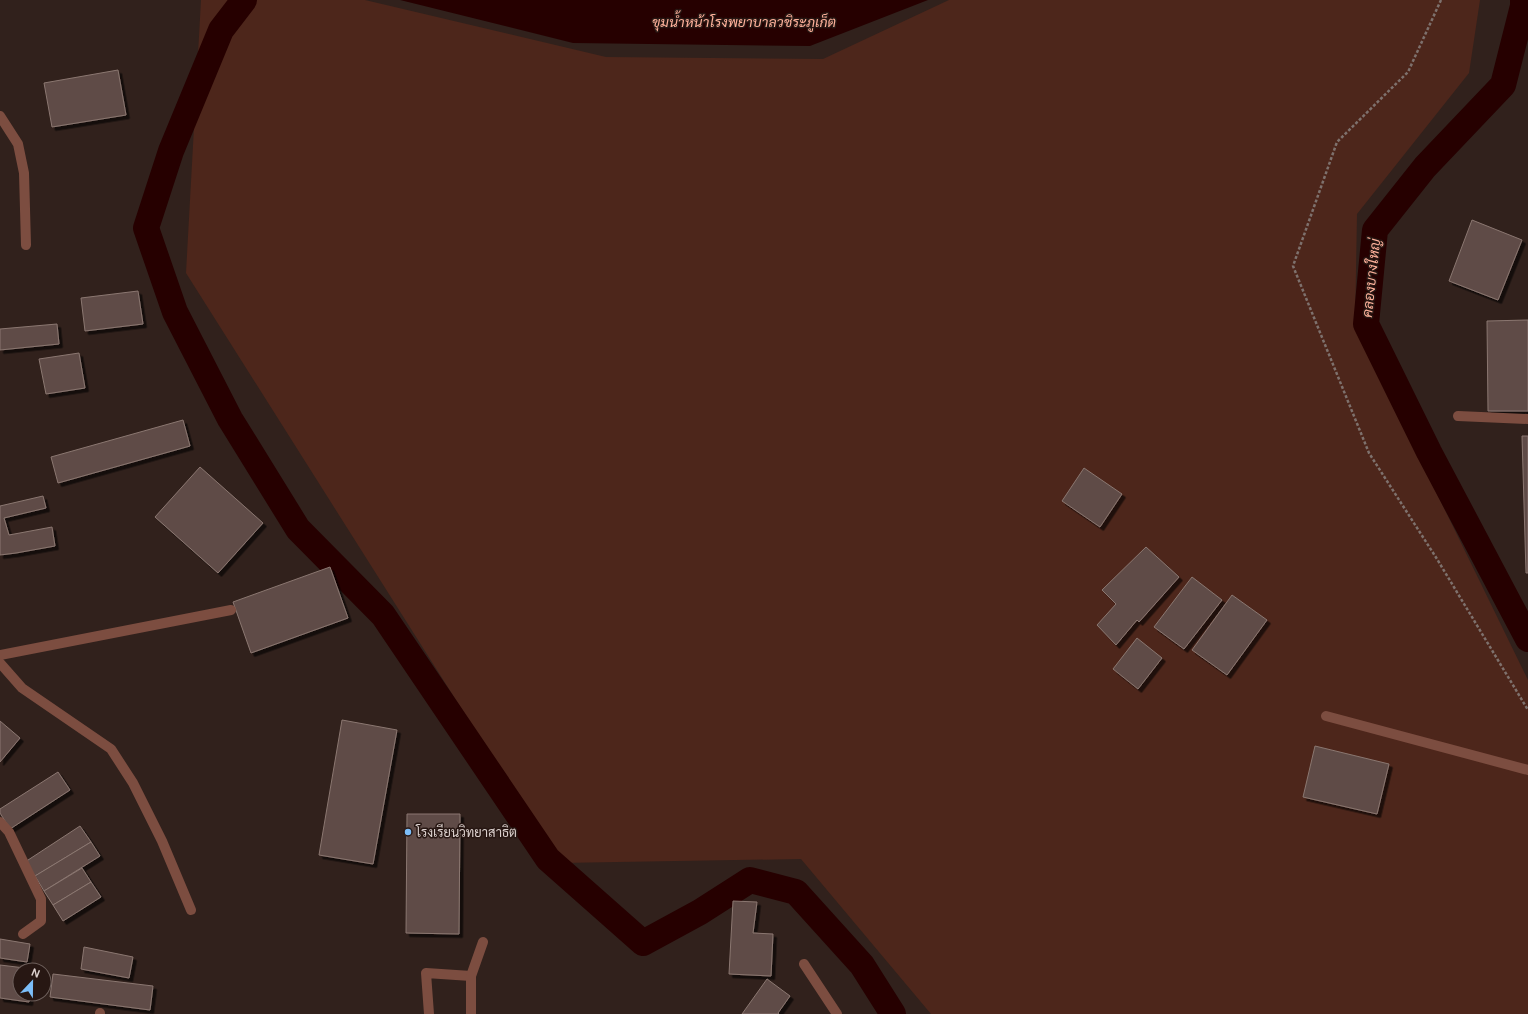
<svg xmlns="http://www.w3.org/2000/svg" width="1528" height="1014" viewBox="0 0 1528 1014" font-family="'DM Sans',Sarabun,sans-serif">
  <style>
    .green { fill: #4d261b }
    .water { fill: #260000 }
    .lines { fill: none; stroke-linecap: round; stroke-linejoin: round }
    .canal { stroke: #260000; stroke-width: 26 }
    .building { fill: #5f4c47; stroke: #8b7771; filter: url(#shadow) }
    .path { stroke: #7e716d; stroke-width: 2.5; stroke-dasharray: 3 2; stroke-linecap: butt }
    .minor { stroke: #7c4d40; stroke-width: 10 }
    .poi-dot { fill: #7cbef9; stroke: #271713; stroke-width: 1.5 }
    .labels { text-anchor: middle; stroke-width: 3; stroke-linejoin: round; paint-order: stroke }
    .poi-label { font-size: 13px; fill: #dbd0cd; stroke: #271713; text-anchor: start }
    .water-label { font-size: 14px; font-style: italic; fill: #ffb19b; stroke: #271713 }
  </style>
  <defs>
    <filter id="shadow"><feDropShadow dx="3.5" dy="3.5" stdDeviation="0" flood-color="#0009"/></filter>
  </defs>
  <rect width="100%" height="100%" fill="#31211c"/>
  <path class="green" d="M201 0H365L606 57 823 59 949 0H1480L1469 73 1357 214 1355 326 1528 680V1014H931L801 859 559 863 186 273Z"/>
  <path class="water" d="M400 0H928L810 46 573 43Z"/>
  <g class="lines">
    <g class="canal">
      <path d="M244 0 221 30 171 151 146 228 175 312 230 419 298 529 383 615 548 859 643 943 700 912 750 880 796 892 862 965 893 1014"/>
      <path d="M1523 0V6L1503 85 1425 167 1375 230 1366 324 1429 452 1528 639"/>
    </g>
  </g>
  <g class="building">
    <path d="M118 70 126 115 52 127 44 83Z"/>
    <path d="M1472 220 1522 240 1498 300 1449 281Z"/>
    <path d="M138 291 143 324 85 331 81 298Z"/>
    <path d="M1528 320V411H1488L1487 321Z"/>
    <path d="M57 324 59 344 0 350V329Z"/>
    <path d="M79 353 85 388 46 394 39 359Z"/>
    <path d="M183 420 190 446 58 483 51 457Z"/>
    <path d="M1522 436H1528V573H1526Z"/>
    <path d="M200 467 263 523 218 573 155 517Z"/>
    <path d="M1084 468 1122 494 1100 527 1062 501Z"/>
    <path d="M43 496 46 508 4 518 9 535 52 527 55 546 16 553 0 555V506Z"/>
    <path d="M1146 547 1179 577 1139 622 1137 620 1116 645 1097 625 1116 604 1102 590Z"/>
    <path d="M330 567 348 618 251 653 233 602Z"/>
    <path d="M1192 577 1222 600 1184 649 1154 627Z"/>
    <path d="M1232 595 1267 620 1227 675 1192 650Z"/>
    <path d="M1137 638 1162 658 1138 689 1113 669Z"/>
    <path d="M342 720 397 730 373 864 319 855Z"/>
    <path d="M0 721 20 738 0 762Z"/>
    <path d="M1315 746 1389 764 1377 814 1303 797Z"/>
    <path d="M58 772 70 790 10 829 0 813V809Z"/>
    <path d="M407 814H460L459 934 406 933Z"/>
    <path d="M80 826 91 842 35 876 25 862Z"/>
    <path d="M91 842 100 856 44 891 35 876Z"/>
    <path d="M82 868 91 882 53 905 44 891Z"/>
    <path d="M91 882 101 897 63 921 53 905Z"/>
    <path d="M733 901 757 902 753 933 773 934 771 976 729 974Z"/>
    <path d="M0 939 30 944 27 962 0 958Z"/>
    <path d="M84 947 133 957 129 978 81 969Z"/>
    <path d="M0 965 33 969 20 970V994H30L29 1002 0 998Z"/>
    <path d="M53 974 153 986 150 1010 50 997Z"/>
    <path d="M767 979 790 996 778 1013 779 1014H742Z"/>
  </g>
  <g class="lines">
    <path class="path" d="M1441 0 1408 72 1337 142 1293 266 1369 453 1437 559 1528 710"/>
    <g class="minor">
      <path d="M0 116 18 144 24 173 26 245"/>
      <path d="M1458 416 1528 419"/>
      <path d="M0 655 231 610"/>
      <path d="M0 663 22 688 111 749 133 783 162 841 191 910"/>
      <path d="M1326 716 1528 770"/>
      <path d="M0 822 9 832 41 899V921L23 934"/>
      <path d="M804 964 837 1014"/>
      <path d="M100 1014V1013"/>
      <path d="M429 1014 426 973 471 976"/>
      <path d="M471 1014V976L483 942"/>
    </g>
  </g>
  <circle class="poi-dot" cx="408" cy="832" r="4"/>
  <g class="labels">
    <g class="poi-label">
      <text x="416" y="837">โรงเรียนวิทยาสาธิต</text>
    </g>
    <g class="water-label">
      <text x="744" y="27">ขุมน้ำหน้าโรงพยาบาลวชิระภูเก็ต</text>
      <text transform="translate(1371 278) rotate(-84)" y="5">คลองบางใหญ่</text>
    </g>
  </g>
  <g transform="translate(32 982) rotate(22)"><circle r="19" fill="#271713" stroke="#6f615d"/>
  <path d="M0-3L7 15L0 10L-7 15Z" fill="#7cbef9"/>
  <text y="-6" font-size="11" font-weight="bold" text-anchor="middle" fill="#dbd0cd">N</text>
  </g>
</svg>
